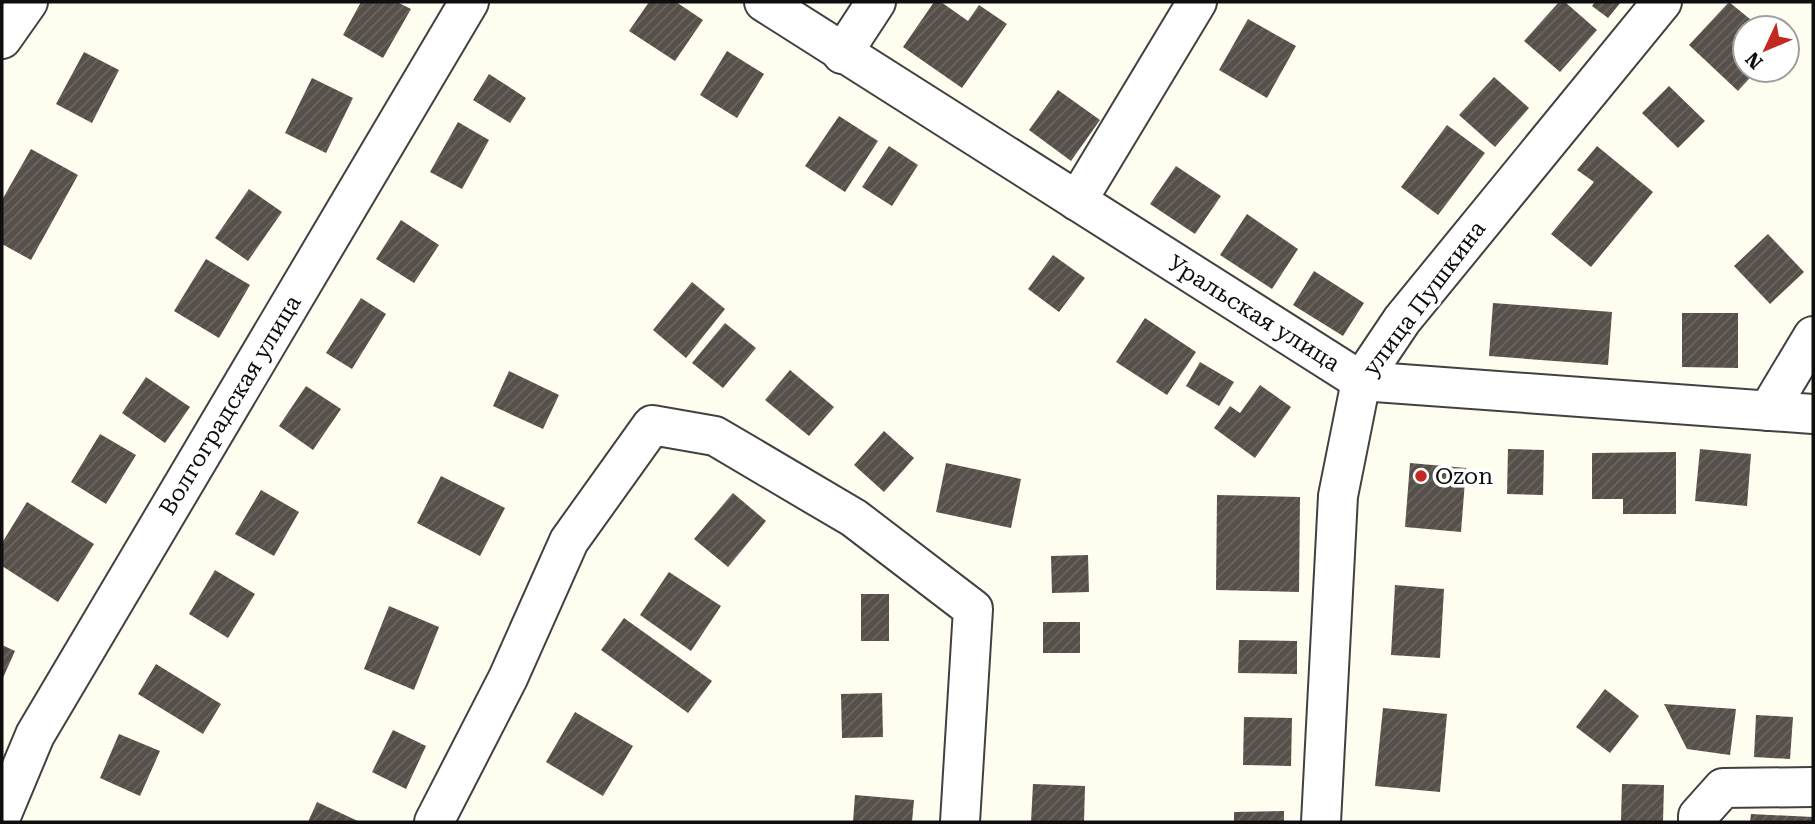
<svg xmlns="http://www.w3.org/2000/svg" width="1815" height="824" viewBox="0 0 1815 824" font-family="'Roboto Serif',serif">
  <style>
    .building { fill: url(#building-hatch) }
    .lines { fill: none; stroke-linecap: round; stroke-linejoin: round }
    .minor-casing { stroke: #414141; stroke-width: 42 }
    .minor { stroke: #fff; stroke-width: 38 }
    .poi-dot { fill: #c32821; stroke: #fff; stroke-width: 2.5 }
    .labels { text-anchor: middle; stroke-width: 7; stroke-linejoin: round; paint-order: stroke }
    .street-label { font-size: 23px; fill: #0e0e0e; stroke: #fff }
    .poi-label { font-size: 23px; fill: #0e0e0e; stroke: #fff; text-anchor: start }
  </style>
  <defs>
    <pattern id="building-hatch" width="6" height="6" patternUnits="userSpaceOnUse" patternTransform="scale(1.75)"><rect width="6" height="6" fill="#57504a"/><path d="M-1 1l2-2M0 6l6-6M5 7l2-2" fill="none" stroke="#6a6560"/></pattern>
  </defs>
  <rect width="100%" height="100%" fill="#fffdef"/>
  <g class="building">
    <path d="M361 2H397L411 9 383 58 343 35Z"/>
    <path d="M649 2H676L703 20 675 61 629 31Z"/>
    <path d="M934 2H941L968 21 979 5 1007 24 962 88 903 47Z"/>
    <path d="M1559 2H1565L1597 30 1560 72 1524 41Z"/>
    <path d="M1595 2H1621L1608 18 1592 6Z"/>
    <path d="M1729 2 1761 28H1745V70H1757L1738 91 1689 45Z"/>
    <path d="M1248 19 1296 46 1267 98 1219 70Z"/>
    <path d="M727 51 764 74 737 118 700 95Z"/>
    <path d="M84 52 119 70 92 123 56 104Z"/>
    <path d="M489 74 526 98 510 123 473 100Z"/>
    <path d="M1494 77 1529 108 1495 147 1459 115Z"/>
    <path d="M312 78 353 98 326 153 285 133Z"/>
    <path d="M1669 86 1705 121 1678 148 1642 113Z"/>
    <path d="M1058 90 1100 120 1071 161 1029 130Z"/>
    <path d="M839 116 878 141 845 192 805 166Z"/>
    <path d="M458 122 489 140 462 189 430 172Z"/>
    <path d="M1447 125 1485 153 1438 215 1401 187Z"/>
    <path d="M889 146 918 165 892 206 862 187Z"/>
    <path d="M1597 146 1653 192 1591 267 1551 234 1594 182 1577 170Z"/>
    <path d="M31 149 78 175 31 260 2 244V200Z"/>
    <path d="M1176 166 1221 196 1195 234 1150 204Z"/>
    <path d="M249 189 282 212 248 261 215 238Z"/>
    <path d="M1247 214 1298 249 1272 289 1220 255Z"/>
    <path d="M401 220 439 245 414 283 376 259Z"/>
    <path d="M1768 234 1804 272 1770 304 1734 266Z"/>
    <path d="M1053 255 1085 278 1059 312 1028 289Z"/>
    <path d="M206 259 250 285 219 338 174 311Z"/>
    <path d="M1314 271 1364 303 1343 336 1293 305Z"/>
    <path d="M692 282 725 309 686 358 653 330Z"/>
    <path d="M361 298 386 314 352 369 326 353Z"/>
    <path d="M1493 303 1612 312 1608 365 1489 356Z"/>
    <path d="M1682 313H1738V368L1682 367Z"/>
    <path d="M1145 318 1196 352 1167 395 1116 362Z"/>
    <path d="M725 323 756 348 723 388 692 363Z"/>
    <path d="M1200 362 1234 382 1219 406 1186 386Z"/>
    <path d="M790 370 834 407 809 436 765 400Z"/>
    <path d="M509 371 559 395 543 429 493 406Z"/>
    <path d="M146 377 190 407 165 443 122 413Z"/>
    <path d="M1260 385 1291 407 1255 458 1214 428 1230 406 1240 413Z"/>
    <path d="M306 386 341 409 313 450 279 426Z"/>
    <path d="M884 431 914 458 884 492 854 465Z"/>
    <path d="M100 434 136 455 106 504 71 482Z"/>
    <path d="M1508 449 1544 450 1543 495 1507 494Z"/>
    <path d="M1700 449 1751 454 1747 506 1695 501Z"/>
    <path d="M1676 452V514H1623V499H1592V453Z"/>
    <path d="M946 463 1021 479 1011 528 936 512Z"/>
    <path d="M1410 463 1466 468 1461 532 1405 527Z"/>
    <path d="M441 476 505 508 480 556 417 523Z"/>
    <path d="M261 490 299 512 274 556 235 534Z"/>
    <path d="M733 493 766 521 728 567 694 539Z"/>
    <path d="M1217 495 1300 497 1299 592 1216 590Z"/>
    <path d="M27 502 94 544 58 602 2 566V543Z"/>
    <path d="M1088 555 1089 592 1052 593 1051 556Z"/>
    <path d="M215 570 255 594 228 638 189 614Z"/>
    <path d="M669 572 721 606 691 651 640 615Z"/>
    <path d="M1395 585 1444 589 1440 658 1391 655Z"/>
    <rect x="861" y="594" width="28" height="47"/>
    <path d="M389 606 439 627 414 690 364 669Z"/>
    <path d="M624 618 712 681 688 713 601 650Z"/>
    <rect x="1043" y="622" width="37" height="31"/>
    <path d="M1239 640 1297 641V674L1238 673Z"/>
    <path d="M2 645 15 651 2 680Z"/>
    <path d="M156 664 221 704 203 734 138 694Z"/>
    <path d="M1605 689 1639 716 1610 753 1576 727Z"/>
    <path d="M882 693 883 737 842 738 841 694Z"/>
    <path d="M1664 704 1736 709 1730 755 1687 749Z"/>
    <path d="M1383 708 1447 714 1440 792 1375 786Z"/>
    <path d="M575 712 633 746 603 796 546 762Z"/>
    <path d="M1756 715 1793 717 1790 759 1754 757Z"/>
    <path d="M1244 717 1292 718 1291 766 1243 765Z"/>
    <path d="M393 730 426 746 406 789 372 772Z"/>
    <path d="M119 734 160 751 140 796 100 778Z"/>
    <path d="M1033 784 1085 786 1084 822H1031Z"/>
    <path d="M1622 784 1664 785 1663 822 1621 821Z"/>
    <path d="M855 795 914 800 912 822H853Z"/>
    <path d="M317 802 360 822H308Z"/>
    <path d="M1284 811V822H1234V812Z"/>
    <path d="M1751 814 1813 817V822H1750Z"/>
  </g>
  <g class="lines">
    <defs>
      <g id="minor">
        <path d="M764 2 1361 381 1813 414"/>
        <path d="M2 39 28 2"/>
        <path d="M842 54 876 2"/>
        <path d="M1077 201 1197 2"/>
        <path d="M1768 411 1813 336"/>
        <path d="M2 814 35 735 469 2"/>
        <path d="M434 822 508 678 569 541 652 425 715 436 854 518 973 609 960 822"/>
        <path d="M1321 822 1338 496 1361 381 1402 320 1662 2"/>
        <path d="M1698 822V816L1723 788 1813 787"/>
      </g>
    </defs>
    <use href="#minor" class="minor-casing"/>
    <use href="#minor" class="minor"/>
  </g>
  <circle class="poi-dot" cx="1421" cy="476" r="7"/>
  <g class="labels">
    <g class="street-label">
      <text transform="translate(1424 298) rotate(-53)" y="8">улица Пушкина</text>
      <text transform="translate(1254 313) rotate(32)" y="8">Уральская улица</text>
      <text transform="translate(230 405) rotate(-59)" y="8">Волгоградская улица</text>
    </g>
    <g class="poi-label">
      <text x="1435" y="484">Ozon</text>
    </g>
  </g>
  <rect width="1815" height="824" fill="none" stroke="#0e0e0e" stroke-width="7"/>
  <g transform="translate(1766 49) rotate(226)"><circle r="33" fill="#ffffff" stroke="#9f9f9f" stroke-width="2"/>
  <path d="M0-5L12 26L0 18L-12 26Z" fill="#c32821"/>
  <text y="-10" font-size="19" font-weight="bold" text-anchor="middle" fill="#0e0e0e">N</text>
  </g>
</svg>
